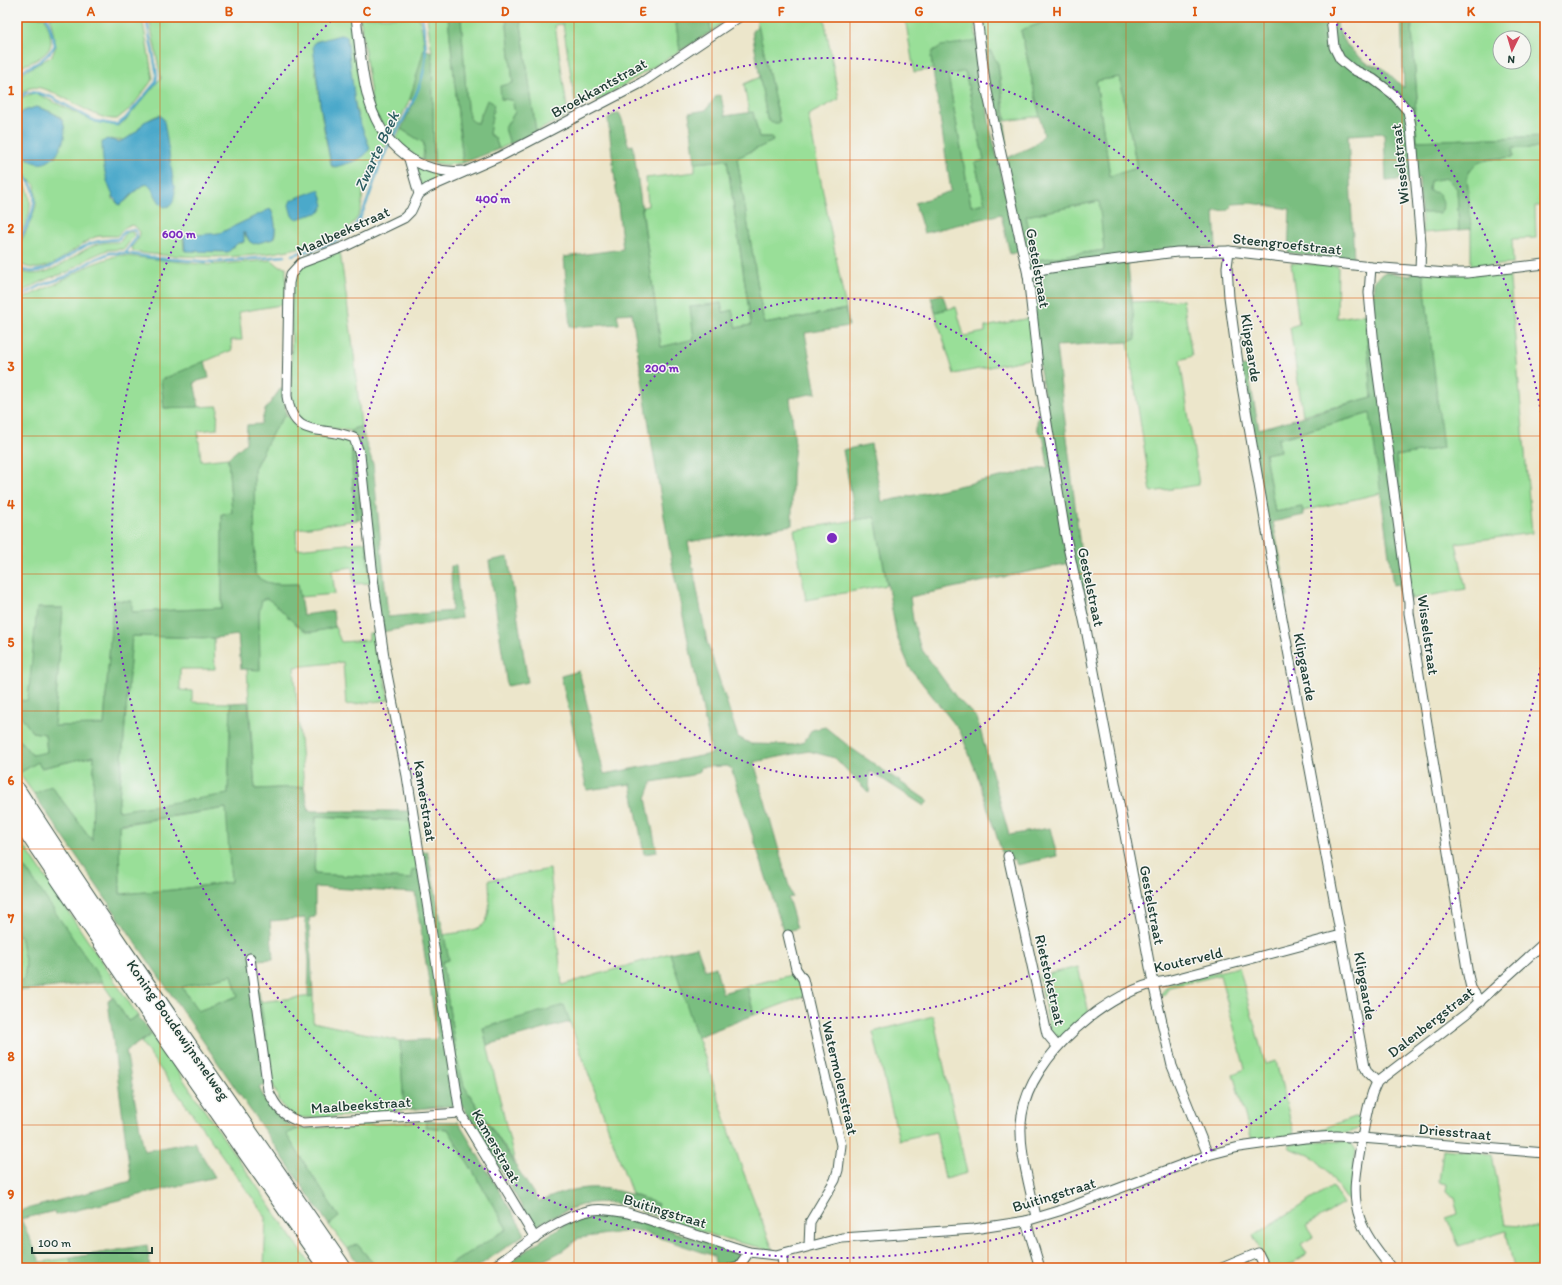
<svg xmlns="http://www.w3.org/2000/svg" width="1562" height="1285" viewBox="0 0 1562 1285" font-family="Itim,sans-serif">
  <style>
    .green { fill: #99df98; stroke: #5c8e66; fill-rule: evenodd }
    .forest { fill: #7abe80; stroke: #4c7e5a; fill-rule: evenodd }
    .water { fill: #4ba9ca; stroke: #35737f }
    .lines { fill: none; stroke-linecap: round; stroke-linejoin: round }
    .stream { stroke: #4ba9ca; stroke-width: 2.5 }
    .street-casing { stroke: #3e564b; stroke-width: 11 }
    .highway-casing { stroke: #3e564b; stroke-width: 18 }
    .street { stroke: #fff; stroke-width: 9 }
    .highway { stroke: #fff; stroke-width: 16 }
    .grid { fill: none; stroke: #de580e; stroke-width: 1; stroke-opacity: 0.55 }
    .ring { fill: none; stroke: #7b2cbf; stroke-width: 2; stroke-dasharray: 2 4 }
    .labels { text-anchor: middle; stroke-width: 3; stroke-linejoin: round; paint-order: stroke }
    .street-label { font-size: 15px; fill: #1f3d34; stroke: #f6f6f2 }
    .water-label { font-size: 16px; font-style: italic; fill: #2c5d61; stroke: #f6f6f2 }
    .centre { fill: #7b2cbf; stroke: #f6f6f2; stroke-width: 2 }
    .ring-label { font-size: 12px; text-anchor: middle; font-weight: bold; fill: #7b2cbf; stroke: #f6f6f2; stroke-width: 3; stroke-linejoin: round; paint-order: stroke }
    .neatline { fill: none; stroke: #de580e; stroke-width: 1.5 }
    .grid-label { font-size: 13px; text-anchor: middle; font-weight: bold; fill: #de580e }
  </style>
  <rect width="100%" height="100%" fill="#f6f6f2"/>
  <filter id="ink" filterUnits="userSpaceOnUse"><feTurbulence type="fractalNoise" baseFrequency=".025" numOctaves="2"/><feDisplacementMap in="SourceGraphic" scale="8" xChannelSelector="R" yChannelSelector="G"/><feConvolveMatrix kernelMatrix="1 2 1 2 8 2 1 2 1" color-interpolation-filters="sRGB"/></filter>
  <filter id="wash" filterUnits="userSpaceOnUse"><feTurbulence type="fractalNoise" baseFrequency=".012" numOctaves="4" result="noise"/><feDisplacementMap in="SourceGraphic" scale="16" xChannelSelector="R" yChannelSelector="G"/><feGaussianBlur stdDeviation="0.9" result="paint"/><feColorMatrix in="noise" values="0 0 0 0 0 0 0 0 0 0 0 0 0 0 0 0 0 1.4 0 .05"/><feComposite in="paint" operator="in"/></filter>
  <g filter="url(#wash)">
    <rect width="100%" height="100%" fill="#ece6cb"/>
    <g class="green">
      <path d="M17 17H45C47 25 51 34 51 42 51 56 27 64 17 68Z"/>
      <path d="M50 17H142L153 79 132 107 117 119C90 121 52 82 30 88 26 89 21 94 17 96V76L52 56 56 46Z"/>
      <path d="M149 17H354L363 82 388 143C378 156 365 174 363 191 362 203 362 213 354 222 350 227 344 233 338 237 329 242 316 244 306 246 264 257 225 258 182 256 166 255 149 255 133 251L132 247 139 238 140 232 135 226C126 223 123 230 117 236 110 236 102 235 95 237 70 248 46 282 17 262V246L24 236 30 223 36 206V194L35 185 17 167V143L28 159 36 163 56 157C61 147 69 127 60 117 54 112 43 109 36 107L24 111 17 116V101L25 96 35 93 95 122 118 126 125 121 161 78ZM321 40 355 103 359 121 370 148C362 162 347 163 332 167 327 154 310 50 315 42ZM160 115 164 120 157 198 153 189 147 184C135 187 131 200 119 205L113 199 110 139C136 146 137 120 160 115ZM271 209C274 217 278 232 273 239L261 242H250L243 232V243H238L228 252 184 250 183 238 220 233Z"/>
      <path d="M360 17H419C421 28 425 40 424 51 421 81 404 111 391 138L373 109Z"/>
      <path d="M427 17H448L463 163 447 165 434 163 432 52Z"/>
      <path d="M461 17H506L513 83 501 99 512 100 515 112 505 128 510 144 499 149 495 138 489 134 492 114 481 113 478 123C470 123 469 115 467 108Z"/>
      <path d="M520 17H675L680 51 597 101 594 94 575 102 563 24 555 25 568 115 536 132Z"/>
      <path d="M709 17H729L711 32Z"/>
      <path d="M756 17H824L839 99 808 115 846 309 764 324 737 158 773 141 771 137H759L753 113H749L744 84 760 77 767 119 780 122Z"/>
      <path d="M905 17H974L977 41 931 57 933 69 914 72Z"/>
      <path d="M981 17H1059L1021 31 1040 116 1006 121 998 64 990 51 985 53Z"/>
      <path d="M1411 17H1541L1545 65V136L1417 141 1414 112 1417 97ZM1500 38H1524V62H1500Z"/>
      <path d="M965 71 984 160 975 163 985 203 971 206 948 75Z"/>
      <path d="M1120 77 1137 169 1110 176 1096 81Z"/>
      <path d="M401 129 424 143 423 161 395 141Z"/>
      <path d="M1512 148H1545V206H1535L1536 238 1512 239 1513 264 1471 267V229L1467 177C1473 157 1495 159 1513 157Z"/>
      <path d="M727 160 751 325 735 328 732 310 723 313 690 307 695 339 661 347 642 207 648 206 646 178 695 172V163Z"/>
      <path d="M418 166 448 175 424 187 421 186 416 168Z"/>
      <path d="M17 174C36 191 33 219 17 237Z"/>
      <path d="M1447 178 1457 189 1459 230 1423 233 1421 213 1440 212 1443 208 1429 191 1430 180Z"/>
      <path d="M1100 201 1104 250 1036 260 1026 216Z"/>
      <path d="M127 232H133L134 236 124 249 107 250 91 257 66 273 49 278 17 294V269C44 286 72 254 95 245 103 242 111 242 120 242Z"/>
      <path d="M340 251 354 354 361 427 355 428 351 431 311 425 300 420 291 402 292 282 300 266Z"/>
      <path d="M118 255 208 265 272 260 279 266 286 267V304L239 312 242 340H231L232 350 161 380 164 408 218 406 217 429 198 431 201 461 228 458 232 513 222 514V608L132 612 113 601 104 725 54 726 63 608H38L28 700 22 701 17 695V301L58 283 90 265Z"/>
      <path d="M1291 263 1338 266 1337 318 1365 314 1372 397 1303 415 1290 327 1299 324Z"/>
      <path d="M1509 269 1532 533 1456 543 1466 589 1411 599 1396 456 1442 448 1423 272Z"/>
      <path d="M1183 300 1192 356 1180 360 1199 485 1151 492 1128 342 1136 339 1131 302Z"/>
      <path d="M956 307 964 336 985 332V327L1030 318 1034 358 954 374 935 312Z"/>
      <path d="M1371 413 1381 493 1303 511 1301 507 1275 512 1265 454 1280 451 1278 439Z"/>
      <path d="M286 414 295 424 349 438 353 446V489L357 520 296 529 297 549 366 542 370 583 354 584 352 567 332 570 335 594 300 597 298 584C283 584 265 587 255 574L254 469 274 430Z"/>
      <path d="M875 517 887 585 806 600 794 530Z"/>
      <path d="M266 598C281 605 296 631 311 632 318 632 328 628 335 627L341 642 369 640V633H376L389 700 346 705 343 662 294 667 304 787 255 789 247 669 260 670 259 613 261 600Z"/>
      <path d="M132 636 214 638 215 669H180V690L192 691V702L231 703 228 795 118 812Z"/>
      <path d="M17 710 32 732 45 734 47 753 32 755 17 737Z"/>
      <path d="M94 756 93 841 51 786 34 794 19 773 38 762 41 768Z"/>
      <path d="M227 808 231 882 173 890 120 894 119 825Z"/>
      <path d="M316 816 411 821 418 869 412 879 314 874Z"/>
      <path d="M17 835 138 1016 128 1021 17 856Z"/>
      <path d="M550 869 562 985 670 953 740 1163 773 1250 727 1240 653 1215 658 1204 632 1194 564 1006 483 1028 515 1163 464 1086 457 1060 442 962 449 960 443 935C453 933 472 932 480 927 493 921 489 891 489 880Z"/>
      <path d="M17 935H20L26 966 24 979 17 982Z"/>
      <path d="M1078 967 1089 1013 1063 1036 1058 1038 1050 1031 1039 976Z"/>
      <path d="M1239 967 1265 1064 1276 1061 1294 1135 1252 1140 1233 1074 1245 1069 1220 975 1170 987 1163 996 1160 995 1170 983Z"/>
      <path d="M795 974 801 983 804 996 754 1015 747 986Z"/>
      <path d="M232 975 238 996 198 1011 181 986Z"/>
      <path d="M313 996V1022L400 1041 404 1110C385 1112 308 1122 294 1116 282 1110 277 1096 273 1084L259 1002Z"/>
      <path d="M933 1016 967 1173 945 1179 936 1132 899 1140 873 1032Z"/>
      <path d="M152 1034 313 1268H264L266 1217 141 1042Z"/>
      <path d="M1354 1117 1360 1118 1362 1121C1356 1139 1335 1132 1320 1132L1319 1130Z"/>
      <path d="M426 1121V1127L448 1129 507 1229 445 1268H377L357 1244 348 1249 329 1225 338 1217 286 1134 298 1129Z"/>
      <path d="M1321 1141 1350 1142 1356 1150 1350 1199 1346 1198C1335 1183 1326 1165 1309 1155 1302 1152 1294 1151 1288 1147L1290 1144Z"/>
      <path d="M1443 1149 1492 1154 1505 1225 1539 1227 1540 1220H1545V1268H1514L1506 1231 1459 1246 1446 1218 1458 1214 1454 1197 1446 1192 1447 1184 1439 1182Z"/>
      <path d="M1332 1186 1343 1204 1306 1226 1313 1237 1301 1244 1307 1254 1284 1268H1270L1253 1236Z"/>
      <path d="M70 1258 72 1268H43L41 1262Z"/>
    </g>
    <g class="forest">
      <path d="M448 17H461L467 108C469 115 470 123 478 123L487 100 491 101 494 105 489 134 495 138 499 149 463 163Z"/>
      <path d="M506 17H520L536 132 510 144 505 128 515 112 512 100 501 99 500 86 513 83Z"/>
      <path d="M675 17H709L711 32 680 51Z"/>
      <path d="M1059 17H1213L1214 19 1250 17H1336L1337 27 1348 47 1368 64 1383 68 1404 88 1401 17H1411L1417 97 1414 112 1417 141 1545 136V148H1513V157C1496 159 1473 157 1467 177L1471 229 1459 230 1457 189 1447 178 1430 181 1429 191 1438 193C1443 199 1445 206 1440 213H1421L1419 178 1386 181 1384 133 1348 135 1354 261 1288 253 1290 209 1251 203 1232 204 1229 210 1214 211 1216 248 1188 246V250L1127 257 1136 339 1128 342 1056 346 1088 613H1084L1074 562 910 597 913 620 920 647 956 697 977 718 1009 835 1050 828 1057 856 1017 865 1014 859 1005 862 975 769 960 731 910 668 897 637 875 517 856 520 843 450 871 444 882 502 1048 467 1044 439C1036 432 1035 423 1040 413L1047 412 1005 159 1033 146 1044 135 1021 30ZM1120 77 1137 168 1110 176 1096 81ZM1099 201 1104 250 1036 260 1026 216Z"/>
      <path d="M758 25 780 123H772L767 119 752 31Z"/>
      <path d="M977 41 990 127 1019 252 1010 254 1001 214 924 233 915 203 951 191 931 57 933 51 941 46ZM965 71 984 160 975 163 985 203 971 206 948 75Z"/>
      <path d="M424 49 432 52 434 163 423 161 424 143 401 129 414 102 410 99Z"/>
      <path d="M990 50 998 64 1007 142 1001 144 988 80 985 53Z"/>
      <path d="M717 95 721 96 725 116 753 112 759 137H771L773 141 737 158 764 324 846 309 849 326 805 333 816 393 790 398 795 444 792 474V525L688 542 707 642 738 737 751 744 793 745 804 742 812 730 825 727 851 748 928 801 924 806 870 771 869 793 835 758 809 751 754 762 792 897 788 898 797 928 784 933 731 768 727 766 701 767 700 771 692 775 652 782 646 798 657 852 644 854 631 784 587 790 561 676 579 671 604 774 712 754 673 569 652 445 632 313 617 314 619 324 570 327 564 257 623 249 608 119 611 116 619 113C625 123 624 135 629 146L633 145 661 347 694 339 690 307 721 303 723 313 732 310 736 328 751 325 727 160 695 163 689 113 706 110Z"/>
      <path d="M1385 272 1411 276 1412 272H1423L1443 448 1396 456 1411 599 1402 602 1398 584 1393 585 1370 413 1278 439 1280 451 1265 454 1275 512 1302 507 1304 515 1273 522 1288 597 1282 598 1236 367 1247 366 1259 429 1372 397 1365 314H1372L1374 280Z"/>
      <path d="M942 294 948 309 935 312 931 297Z"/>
      <path d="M205 361 209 378 194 382 199 407 164 408 161 380Z"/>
      <path d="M281 388 284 390 286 414 274 430 254 469 255 574C265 587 283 584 298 584L303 615 333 611 335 627C328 628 318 632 311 632 296 631 281 606 266 598L262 600 259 613 260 670 241 669 238 635 214 638 132 636 118 811 228 794 231 703 248 702 255 789 304 787 309 811H410L411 821 316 816 314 874 412 879V870L418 869 417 853 427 851 449 960 442 962 457 1060 464 1086 539 1202C587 1180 610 1186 658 1204L653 1215C598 1194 584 1200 534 1227L462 1105 404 1110 400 1041 438 1039 415 893 315 887V917L309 918 313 996 308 997 309 962 305 918 270 921 273 959 254 960 273 1084 259 1087C267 1105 279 1123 298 1129L286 1134 339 1217 329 1225 34 794 51 786 92 840 94 756 41 768 38 762 19 773 17 769V737L32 755 47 752 45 734 32 732 17 710V695L22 701 28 700 37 608H63L54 726 104 725 113 600 132 601V612L222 608V514L232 513 228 458 246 443 247 425 261 424 265 410ZM226 808 231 882 173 890 120 894 119 824ZM232 975 238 996 198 1011 182 987Z"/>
      <path d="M361 427 373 464 388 617 452 611 451 566H456L461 618 376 633 364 519 357 520 353 489 351 431 355 428Z"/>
      <path d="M508 557 528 682 507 686 489 561Z"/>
      <path d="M17 856 100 978 103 982 17 991V982L24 979 26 966 20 935H17V908L21 885 17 878Z"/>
      <path d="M697 947 705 970 716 967 722 993 747 986 754 1015 697 1037 670 953Z"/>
      <path d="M113 997 128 1021 138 1016 152 1034 126 1051 144 1151 194 1142 215 1177 56 1215 55 1211 21 1219 43 1268H17V1207L19 1211 131 1181 108 1001Z"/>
      <path d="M564 1005 570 1022 487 1045 483 1028Z"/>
      <path d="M426 1121 458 1122 525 1234 476 1268H445L507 1229 448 1129 425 1127Z"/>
      <path d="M596 1214 634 1219 730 1250 737 1254 739 1260 735 1264 716 1268 714 1256 636 1230 579 1238 562 1251 539 1263 540 1268H501L562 1226 575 1219Z"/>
      <path d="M357 1244 377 1268H361L348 1249Z"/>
      <path d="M147 1245 150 1268H72L70 1258Z"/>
    </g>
    <g class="water">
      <path d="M340 35 347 36 356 112 370 148C364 161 348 163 335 167L331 165 320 104 313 46 315 42Z"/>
      <path d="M36 107C43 109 53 112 59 117 77 133 49 182 26 156 23 152 18 149 17 144 15 135 17 124 17 116L24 111Z"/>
      <path d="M160 115 164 120 175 192 173 202 170 206 164 207C156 201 155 190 147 184 135 187 130 200 119 205 106 189 102 163 102 142L107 139 119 142 126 139 137 131 144 122Z"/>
      <path d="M317 190 320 191 324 205 320 212 297 219 292 216 289 205 291 200Z"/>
      <path d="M270 209C275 215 277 232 273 239L254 244 250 242 244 232V242L238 243 228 252 185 251 184 236 220 233Z"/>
    </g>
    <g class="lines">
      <g class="stream">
        <path d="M17 72C32 67 47 59 55 45L47 17"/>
        <path d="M17 99 27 92 38 93 51 97 95 121 116 125 125 119 156 82 157 75 146 17"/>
        <path d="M17 170C24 176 32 183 34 192 37 208 26 230 17 243"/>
        <path d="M292 255C310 250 333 246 348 234 365 219 373 181 382 160 395 131 415 105 423 74 428 54 425 37 422 17"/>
        <path d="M17 267C41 282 67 255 87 245 97 240 107 240 118 239 123 233 128 227 136 231L137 237 125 253"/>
        <path d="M17 298 42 285 65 277 93 260 110 253H125L155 258 213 262 285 256"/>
      </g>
    </g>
  </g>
  <g filter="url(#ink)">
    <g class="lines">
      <defs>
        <g id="street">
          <path d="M356 17C363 67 361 121 404 154 420 167 442 173 462 171"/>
          <path d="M977 17 985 82 1028 275 1039 375 1065 533 1086 629 1153 983 1172 1066 1208 1155"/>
          <path d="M1331 17 1334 47 1340 59 1352 69 1373 79 1393 94 1408 111 1411 126 1421 243 1420 271"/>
          <path d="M409 159 419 194 411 211 404 218 346 246 301 263 291 274 289 283 287 396C294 442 323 424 354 438L360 455 374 586 385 664 407 776 460 1113 535 1238"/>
          <path d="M419 194 428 188 501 156 641 83 739 17"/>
          <path d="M1229 251 1227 267 1229 297 1238 363 1280 607 1365 1067 1368 1073 1377 1082"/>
          <path d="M1371 267 1369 293 1374 346 1409 602V613L1468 975 1471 988 1480 1002"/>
          <path d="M1028 275 1044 269 1078 264 1177 252 1229 251 1371 267 1447 273H1467L1545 264"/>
          <path d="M1008 856 1047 1034 1057 1046"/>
          <path d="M788 935 796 969 803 979 841 1145 838 1170 835 1180 810 1222 809 1246"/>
          <path d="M250 958 268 1090C276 1108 284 1117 303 1123L460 1113"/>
          <path d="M1036 1217C1030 1186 1017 1146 1022 1115 1030 1057 1110 987 1167 981L1341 935"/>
          <path d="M1026 1221 1040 1268"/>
          <path d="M782 1254 783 1268"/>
          <path d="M492 1268C521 1248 556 1217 592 1210 603 1208 616 1211 628 1213L749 1252 776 1255 842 1238 974 1229 1026 1221 1059 1211 1208 1155 1239 1147 1305 1138 1337 1136 1545 1153"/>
          <path d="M731 1268 739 1266 749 1252"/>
          <path d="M1222 1268 1258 1253 1262 1261"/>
          <path d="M1391 1268C1380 1253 1366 1237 1360 1219 1350 1192 1358 1165 1362 1138 1366 1118 1368 1100 1377 1082L1467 1013 1545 942"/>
        </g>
        <g id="highway">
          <path d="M17 790C121 952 234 1109 343 1268"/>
          <path d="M17 817 167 1039 327 1268"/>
        </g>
      </defs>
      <use href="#street" class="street-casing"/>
      <use href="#highway" class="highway-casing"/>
      <use href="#street" class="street"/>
      <use href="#highway" class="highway"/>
    </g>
  </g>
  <path class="grid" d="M160 17V1268M298 17V1268M436 17V1268M574 17V1268M712 17V1268M850 17V1268M988 17V1268M1126 17V1268M1264 17V1268M1402 17V1268M17 160H1545M17 298H1545M17 436H1545M17 574H1545M17 711H1545M17 849H1545M17 987H1545M17 1125H1545"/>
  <g class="ring">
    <circle cx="832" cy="538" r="240"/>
    <circle cx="832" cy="538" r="480"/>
    <path d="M1545 638A720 720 0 1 1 332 20M1332 20A720 720 0 0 1 1545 438"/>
  </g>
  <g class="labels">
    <g class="street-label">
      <text transform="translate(599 88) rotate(-29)" y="5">Broekkantstraat</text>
      <text transform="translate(1400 164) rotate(-96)" y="5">Wisselstraat</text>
      <text transform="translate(343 231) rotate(-24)" y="5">Maalbeekstraat</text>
      <text transform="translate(1287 244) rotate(6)" y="5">Steengroefstraat</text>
      <text transform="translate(1038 268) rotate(80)" y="5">Gestelstraat</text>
      <text transform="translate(1251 348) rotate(81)" y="5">Klipgaarde</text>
      <text transform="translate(1091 587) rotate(78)" y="5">Gestelstraat</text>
      <text transform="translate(1428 635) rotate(82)" y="5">Wisselstraat</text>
      <text transform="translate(1305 667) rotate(79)" y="5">Klipgaarde</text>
      <text transform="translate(425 801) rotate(81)" y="5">Kamerstraat</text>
      <text transform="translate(1152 905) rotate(79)" y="5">Gestelstraat</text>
      <text transform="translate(1188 960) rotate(-13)" y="5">Kouterveld</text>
      <text transform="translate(1050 980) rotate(77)" y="5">Rietstokstraat</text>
      <text transform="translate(1365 986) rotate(80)" y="5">Klipgaarde</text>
      <text transform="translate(1431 1022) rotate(-38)" y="5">Dalenbergstraat</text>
      <text transform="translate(178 1030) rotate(55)" y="5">Koning Boudewijnsnelweg</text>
      <text transform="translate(840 1078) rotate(77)" y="5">Watermolenstraat</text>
      <text transform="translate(361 1105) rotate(-4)" y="5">Maalbeekstraat</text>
      <text transform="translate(1455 1132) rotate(5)" y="5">Driesstraat</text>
      <text transform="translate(496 1146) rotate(60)" y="5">Kamerstraat</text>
      <text transform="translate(1054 1195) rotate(-17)" y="5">Buitingstraat</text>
      <text transform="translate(665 1211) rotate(17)" y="5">Buitingstraat</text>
    </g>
    <g class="water-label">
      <text transform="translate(376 151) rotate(-65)" y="6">Zwarte Beek</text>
    </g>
  </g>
  <circle cx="832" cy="538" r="6" class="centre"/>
  <g class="ring-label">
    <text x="493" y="203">400 m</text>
    <text x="179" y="238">600 m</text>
    <text x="662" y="372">200 m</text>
  </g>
  <rect width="1562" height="1285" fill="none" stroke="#f6f6f2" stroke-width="44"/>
  <g transform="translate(1512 50) rotate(185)"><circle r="19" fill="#f6f6f2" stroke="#a0aca6"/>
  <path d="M0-3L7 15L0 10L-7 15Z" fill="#d1495b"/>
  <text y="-6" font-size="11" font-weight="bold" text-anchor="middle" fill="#1f3d34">N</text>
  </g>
  <path d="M32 1247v6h120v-6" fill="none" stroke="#1f3d34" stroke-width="2"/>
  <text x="38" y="1247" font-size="12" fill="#1f3d34" stroke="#f6f6f2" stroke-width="3" paint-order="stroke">100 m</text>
  <rect x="22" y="22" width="1518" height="1241" class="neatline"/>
  <g class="grid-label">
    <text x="91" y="16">A</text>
    <text x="229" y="16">B</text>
    <text x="367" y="16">C</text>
    <text x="505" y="16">D</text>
    <text x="643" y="16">E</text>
    <text x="781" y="16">F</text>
    <text x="919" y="16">G</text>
    <text x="1057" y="16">H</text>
    <text x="1195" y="16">I</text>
    <text x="1333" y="16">J</text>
    <text x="1471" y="16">K</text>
    <text x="11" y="95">1</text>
    <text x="11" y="233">2</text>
    <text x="11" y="371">3</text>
    <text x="11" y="509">4</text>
    <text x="11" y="647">5</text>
    <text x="11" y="785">6</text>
    <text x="11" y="923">7</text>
    <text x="11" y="1061">8</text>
    <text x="11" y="1199">9</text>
  </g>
</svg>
